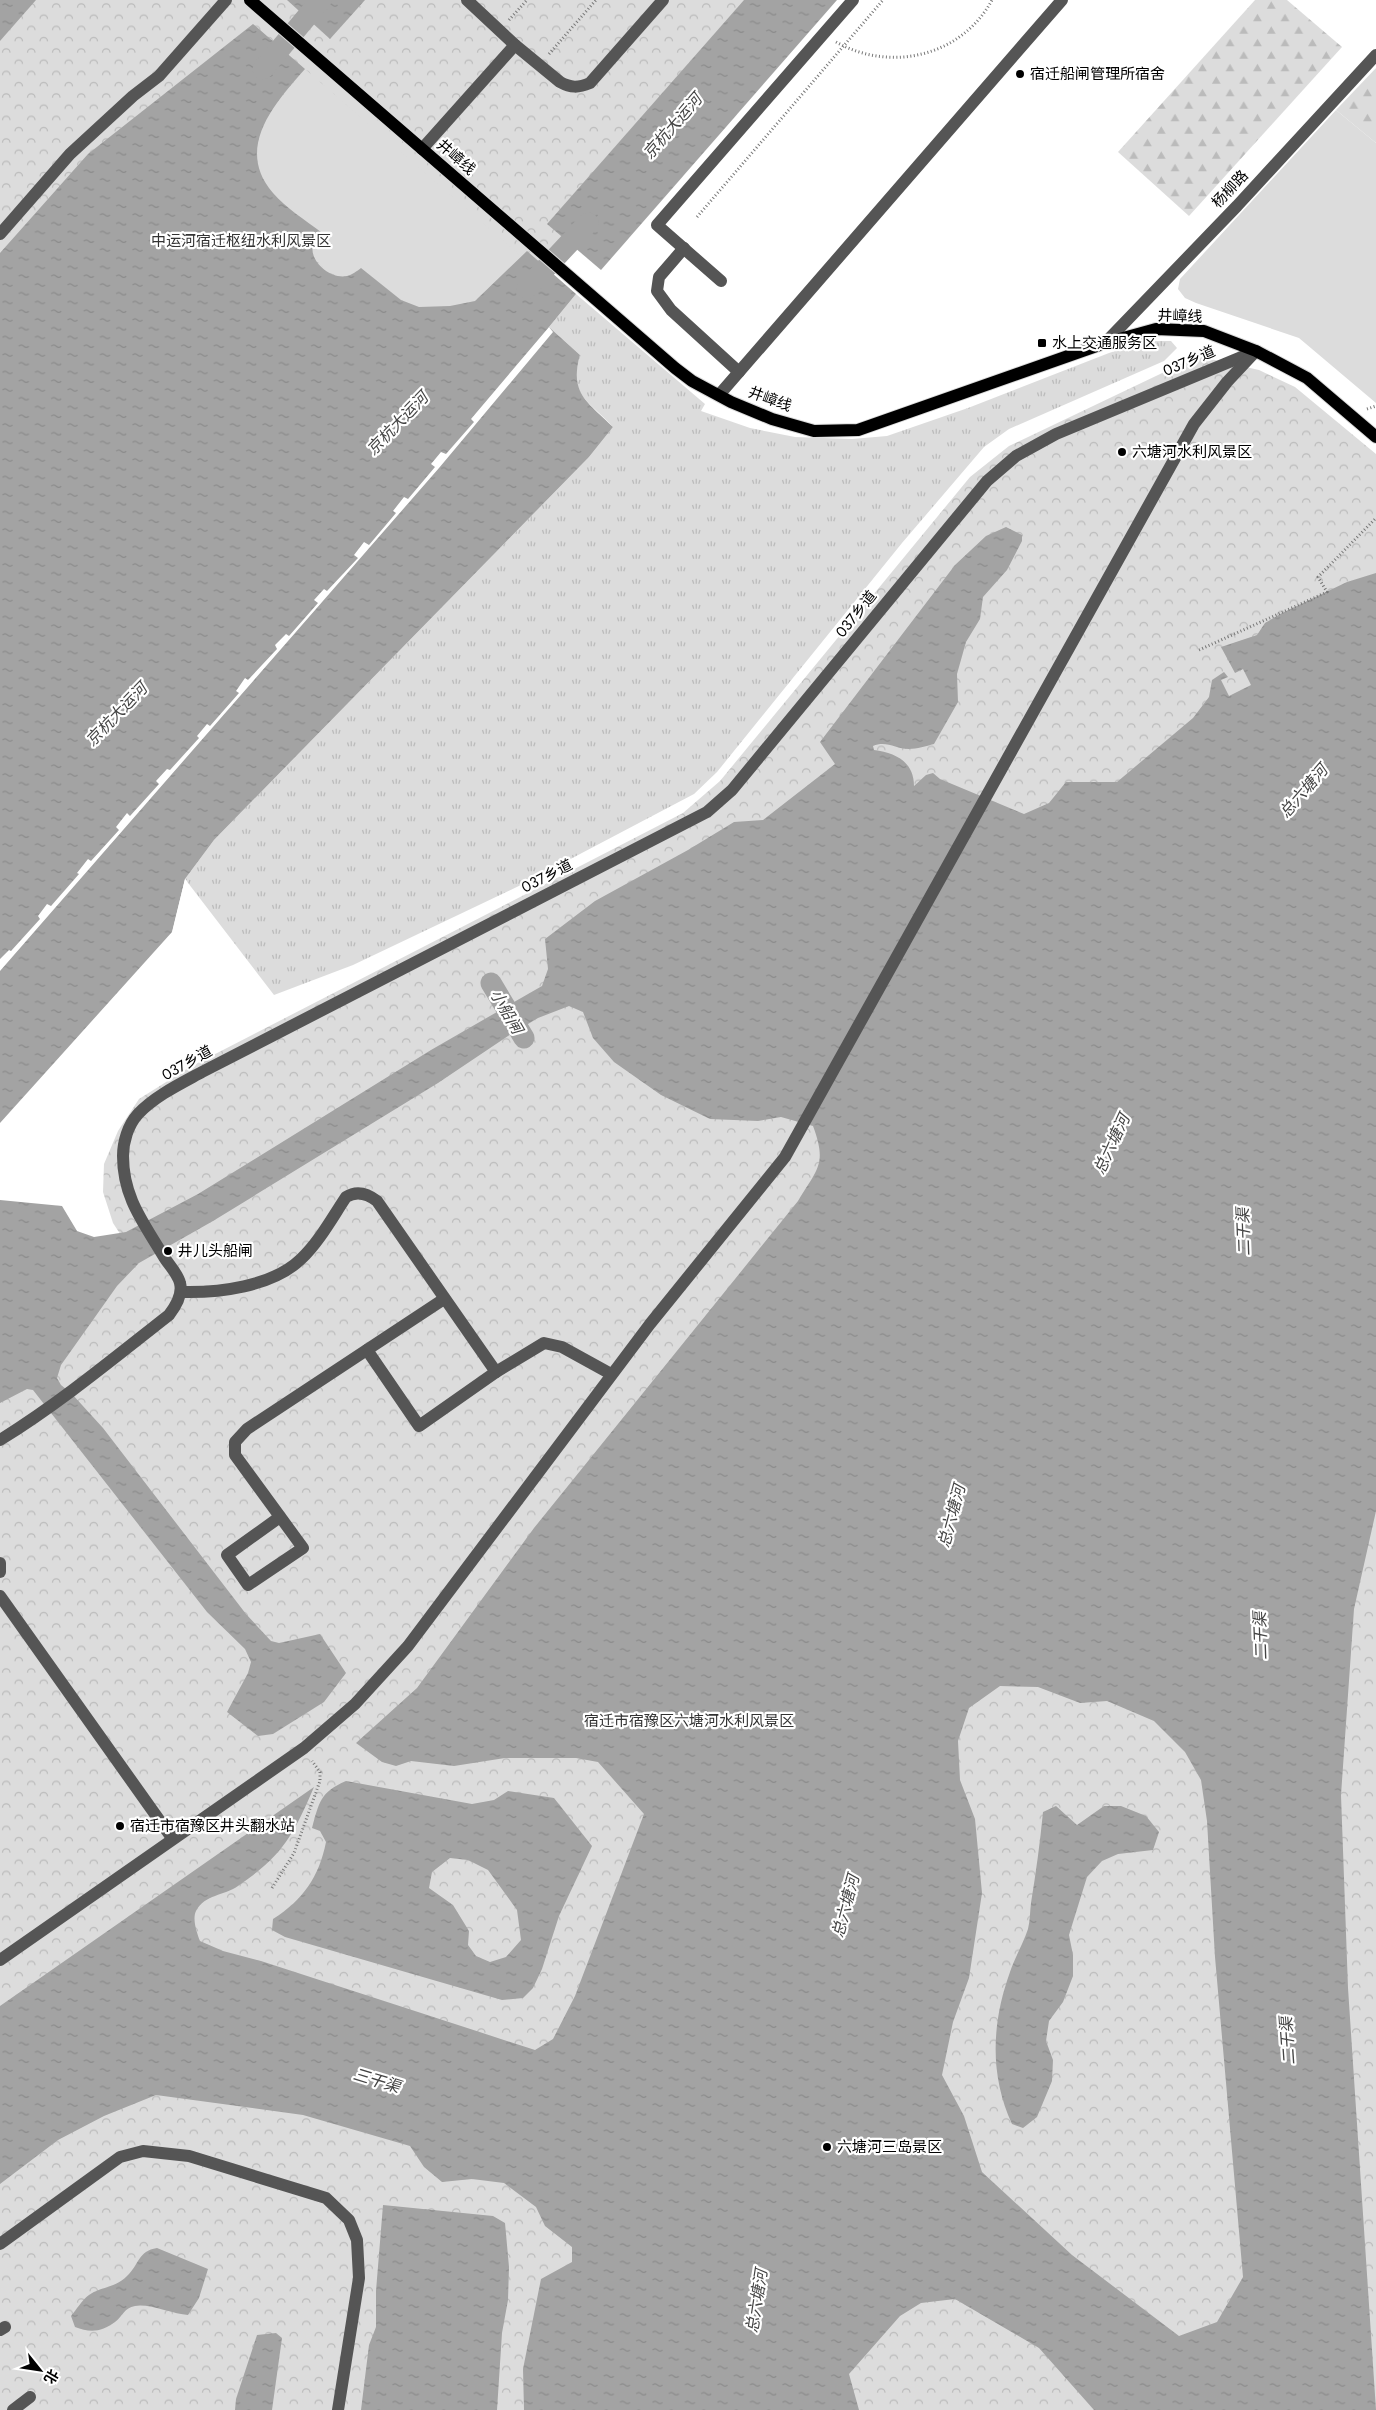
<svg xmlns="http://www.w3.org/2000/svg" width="1376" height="2410" viewBox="0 0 1376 2410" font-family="Jost,'Noto Sans SC',sans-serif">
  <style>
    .grass { fill: url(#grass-tufts) }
    .forest { fill: url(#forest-firs) }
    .park { fill: url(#park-crowns) }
    .garden { fill: #dcdcdc }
    .water { fill: url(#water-ripples); fill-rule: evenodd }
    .pier { fill: #fff }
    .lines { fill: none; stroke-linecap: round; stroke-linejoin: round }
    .canal { stroke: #a3a3a3; stroke-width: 21 }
    .major-casing { stroke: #dbdbdb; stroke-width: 14 }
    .path { stroke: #777; stroke-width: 3; stroke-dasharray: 1 2.5; stroke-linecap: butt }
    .minor { stroke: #555; stroke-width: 12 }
    .major { stroke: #000; stroke-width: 12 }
    .poi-dot { fill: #000; stroke: #fff; stroke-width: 2 }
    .labels { text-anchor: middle; stroke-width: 4.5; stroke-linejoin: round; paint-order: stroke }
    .poi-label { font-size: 15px; fill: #000; stroke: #fff; text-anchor: start }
    .street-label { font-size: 15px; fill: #000; stroke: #fff }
    .park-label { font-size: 15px; fill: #333; stroke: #fff }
    .water-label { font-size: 16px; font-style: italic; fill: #444; stroke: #fff }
  </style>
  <defs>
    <pattern id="grass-tufts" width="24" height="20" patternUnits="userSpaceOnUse" patternTransform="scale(1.25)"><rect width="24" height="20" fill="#dcdcdc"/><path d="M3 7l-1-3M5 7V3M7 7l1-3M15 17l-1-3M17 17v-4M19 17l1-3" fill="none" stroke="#bbb"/></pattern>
    <pattern id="forest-firs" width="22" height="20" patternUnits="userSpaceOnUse" patternTransform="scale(1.25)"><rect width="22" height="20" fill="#dcdcdc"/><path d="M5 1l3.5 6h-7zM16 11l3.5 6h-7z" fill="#bbb"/></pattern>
    <pattern id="park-crowns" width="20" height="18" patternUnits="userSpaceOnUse" patternTransform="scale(1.25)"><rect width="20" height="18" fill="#dcdcdc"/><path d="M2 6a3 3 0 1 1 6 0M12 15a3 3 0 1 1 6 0" fill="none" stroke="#bbb"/></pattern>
    <pattern id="water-ripples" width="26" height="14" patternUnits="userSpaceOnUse" patternTransform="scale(1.25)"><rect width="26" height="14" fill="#a3a3a3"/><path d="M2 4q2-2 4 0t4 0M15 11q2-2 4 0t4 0" fill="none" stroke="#8b8b8b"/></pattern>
  </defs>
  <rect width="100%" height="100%" fill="#fff"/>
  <path class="grass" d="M576 294 705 404 701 411 750 428 795 437 852 439 887 436 968 408 1109 353 1147 341H1171L1177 348 1164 361 1009 429 984 447 902 543 717 772 694 794 523 884 353 965 274 995 185 879 214 840 589 457 613 427C589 400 568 397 580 355L549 327Z"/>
  <g class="forest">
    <path d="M1255 0H1287L1342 47 1189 216 1118 152Z"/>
    <path d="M1376 68V143L1336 110Z"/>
  </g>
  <g class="park">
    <path d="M0 0H776L0 879Z"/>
    <path d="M1202 357 1259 370 1295 387 1376 454V2410H0V1372L139 1263 113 1223 103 1192 104 1164 118 1131 139 1099 190 1067 683 813 720 781 970 477 1009 446 1179 365Z"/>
  </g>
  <g class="garden">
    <path d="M305 69 522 257 475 301 450 306 419 307 402 300 361 268C340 281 331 277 315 259 313 253 315 246 312 240 309 231 301 218 294 211 288 205 279 200 273 193 233 148 276 103 305 69Z"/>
    <path d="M1336 110 1376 143V403L1299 338 1196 303 1185 298 1178 289 1180 279Z"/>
  </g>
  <g class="water">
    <path d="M0 0H36L0 41Z"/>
    <path d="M287 0H365L330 39Z"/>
    <path d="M744 0H837L601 270 547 224Z"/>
    <path d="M253 24 305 69C275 103 234 148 273 193 286 208 305 220 321 232 319 235 315 238 314 242 306 259 330 280 347 276 352 275 357 271 361 268L401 300 419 307 450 306 475 301 527 251 576 294 549 327 580 355C569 394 588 402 613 427L589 457 214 840 185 879 172 932 0 1123V253L88 154Z"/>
    <path d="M1006 527 1022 535V541L1007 570 983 597 980 619 966 642 957 674 958 702 934 744C926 746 917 749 909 749 896 749 886 740 873 746L874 750C896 753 914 762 914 786L926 775 933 773 940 779 1024 814 1049 803 1066 782H1117L1193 718 1209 697 1212 680 1224 672 1228 677 1221 680 1229 696 1251 685 1243 669 1235 673 1221 647 1257 635 1265 623 1282 613 1347 582 1376 573V1511L1354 1609 1341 1795 1348 1988 1376 2410H1094L1039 2348 955 2299 921 2303 900 2316 849 2374 859 2410H524L523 2369 541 2279 572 2262V2247L545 2226 536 2207 504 2183 472 2179 442 2182 424 2167 410 2146 303 2115 156 2095 104 2116 58 2140 0 2184V2006L314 1787C293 1836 283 1855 238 1886 224 1896 205 1894 196 1911 192 1919 197 1933 200 1941L223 1951 261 1961 535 2050 553 2039 575 1996 644 1814 598 1762 576 1758H505L454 1766 411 1761 396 1766 382 1762 356 1743 417 1688 534 1528 798 1201C818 1168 827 1164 813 1126L781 1117 758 1121 710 1119 661 1095 614 1062 593 1038 583 1012 569 1006 538 1018 508 1036 438 1083 213 1221 139 1263 117 1286 61 1365 57 1378 61 1385 72 1394 103 1428 246 1614 271 1641 279 1643 320 1634 346 1673 324 1702 273 1734 258 1736 227 1712 248 1673 251 1662 245 1649 207 1612 33 1390 27 1389 0 1403V1200L62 1206 77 1231 94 1237 126 1232 198 1194 431 1050 542 986 548 969 545 939 595 901 688 850 734 822 763 820 835 764 820 742 955 565 986 536ZM1000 1686 1038 1687 1080 1703 1107 1701 1154 1721 1185 1752 1201 1780 1207 1821 1215 1957 1243 2277 1217 2322 1179 2336 1072 2255 982 2172 964 2116 942 2075 953 2022 969 1978 982 1893 975 1819 960 1780 958 1741 969 1708Z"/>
    <path d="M346 1781 472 1804 494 1800 508 1791 554 1798 592 1846 559 1916 542 1969 533 1988 523 1998 502 2000 285 1937 272 1930 273 1919C303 1900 319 1877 326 1842L320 1831 312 1828C319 1803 320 1792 346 1781ZM450 1858 468 1860 488 1870 517 1910 521 1940 506 1957 490 1962 476 1956 468 1945 469 1931 453 1905 429 1888 432 1872Z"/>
    <path d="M1056 1806 1077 1825 1104 1806H1121L1146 1816 1159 1832 1153 1850 1118 1854 1102 1861 1087 1877 1069 1935 1073 1955V1976L1063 2002 1049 2021 1046 2041 1053 2060 1052 2081 1037 2117 1023 2128 1012 2124C989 2074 992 2022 1010 1972 1015 1957 1023 1944 1028 1929 1030 1921 1030 1911 1031 1903 1036 1872 1040 1843 1043 1812Z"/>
    <path d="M383 2205 493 2216 505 2223 509 2267 508 2300 502 2333 497 2410H361L369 2345 376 2327V2291Z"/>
    <path d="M157 2248 208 2269 199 2298 188 2315C173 2314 148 2303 135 2306 124 2308 123 2316 115 2322 102 2332 90 2333 75 2327L71 2316C76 2310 82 2300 89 2295 100 2287 115 2288 127 2276 139 2265 138 2251 157 2248Z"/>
    <path d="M276 2333 282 2338 272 2410H235L236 2399 257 2335Z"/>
  </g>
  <g class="pier">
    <path d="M549 327 553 332 439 468 0 971V959L9 950 11 951 40 919 38 916 47 904 51 906 79 874 77 873 88 859 91 861 119 830 116 827 127 813 130 816 159 784 156 781 167 769 170 770 199 738 197 736 207 724 210 726 239 693 236 691 245 678 248 680 277 649 275 645 286 634 289 636 318 603 314 600 324 589 327 591 358 558 354 555 364 542 369 545 396 513 393 511 404 497 408 499 435 467 431 464 441 452 446 454 474 422 471 419Z"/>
    <path d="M185 879 187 881 174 934 0 1126 172 933Z"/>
  </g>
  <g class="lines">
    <g class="canal">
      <path d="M263 69 321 0"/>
      <path d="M527 288 588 223"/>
      <path d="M491 983 524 1038"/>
    </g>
    <defs>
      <path id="major" d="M250 0 675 368 692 381 731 402 772 419 814 431 858 430 1105 343 1156 329 1204 331 1256 351 1307 378 1376 437"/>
    </defs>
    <use href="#major" class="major-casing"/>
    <g class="path">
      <path d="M509 20 527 0"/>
      <path d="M836 42C891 73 962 56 992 0"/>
      <path d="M549 54 596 0"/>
      <path d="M697 217 883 0"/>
      <path d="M1367 409 1376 406"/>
      <path d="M1199 650 1327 592 1318 577 1376 518"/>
      <path d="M272 1888 294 1853 320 1781V1772L312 1761"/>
    </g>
    <g class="minor">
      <path d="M467 0 515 45 560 82C571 88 578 88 590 83L663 0"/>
      <path d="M422 149 515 45"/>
      <path d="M0 234 70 154 133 96 159 76 226 0"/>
      <path d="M684 248 659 277 657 291 671 310 739 372"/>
      <path d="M721 281 657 225 853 0"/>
      <path d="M1105 343 1237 206 1376 55"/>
      <path d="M719 395 1062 0"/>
      <path d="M181 1292C218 1293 272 1287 301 1259 319 1242 332 1218 346 1197 357 1190 368 1194 377 1201L496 1372 544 1343 562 1347 611 1374"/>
      <path d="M367 1350 419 1426 496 1372"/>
      <path d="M0 1440C60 1403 114 1358 169 1315 176 1306 183 1295 180 1283 178 1274 169 1265 164 1257 144 1223 123 1198 123 1156 123 1142 128 1125 138 1114 155 1096 180 1084 202 1072L707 812 732 790 987 481 1016 456 1056 434 1251 353"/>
      <path d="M280 1517 227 1555 248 1585 303 1548 235 1455V1442L247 1429 444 1299"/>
      <path d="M0 1563V1572"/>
      <path d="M0 1596 172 1838"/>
      <path d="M0 1960 304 1748 355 1704 408 1646 650 1324 785 1157 1194 424 1227 382 1256 351"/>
      <path d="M0 2244 120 2157 143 2151 189 2156 326 2198 349 2220 357 2240 359 2278 338 2410"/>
      <path d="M0 2330 5 2327"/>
      <path d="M13 2410 30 2397"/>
    </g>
    <use href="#major" class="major"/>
  </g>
  <g class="poi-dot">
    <circle cx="1020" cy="74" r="5"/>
    <rect x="1037" y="338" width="10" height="10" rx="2.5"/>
    <circle cx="1122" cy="452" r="5"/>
    <circle cx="168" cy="1251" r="5"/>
    <circle cx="120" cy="1826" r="5"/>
    <circle cx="827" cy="2147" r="5"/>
  </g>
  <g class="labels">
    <g class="poi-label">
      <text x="1030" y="79">宿迁船闸管理所宿舍</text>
      <text x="1052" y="348">水上交通服务区</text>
      <text x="1132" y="457">六塘河水利风景区</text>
      <text x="178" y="1256">井儿头船闸</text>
      <text x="130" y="1831">宿迁市宿豫区井头翻水站</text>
      <text x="837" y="2152">六塘河三岛景区</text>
    </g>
    <g class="street-label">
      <text transform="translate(456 157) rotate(41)" y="5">井嶂线</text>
      <text transform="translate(1230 189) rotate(-47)" y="5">杨柳路</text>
      <text transform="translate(1180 316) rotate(2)" y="5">井嶂线</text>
      <text transform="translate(1189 361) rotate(-23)" y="5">037乡道</text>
      <text transform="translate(770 399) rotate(20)" y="5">井嶂线</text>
      <text transform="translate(856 614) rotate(-51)" y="5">037乡道</text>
      <text transform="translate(547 876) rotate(-27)" y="5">037乡道</text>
      <text transform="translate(187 1063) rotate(-29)" y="5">037乡道</text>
    </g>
    <g class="park-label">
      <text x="241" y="246">中运河宿迁枢纽水利风景区</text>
      <text x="689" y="1726">宿迁市宿豫区六塘河水利风景区</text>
    </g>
    <g class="water-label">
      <text transform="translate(672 126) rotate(-49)" y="6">京杭大运河</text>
      <text transform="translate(397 423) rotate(-46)" y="6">京杭大运河</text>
      <text transform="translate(116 714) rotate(-46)" y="6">京杭大运河</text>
      <text transform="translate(1303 791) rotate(-49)" y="6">总六塘河</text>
      <text transform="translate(507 1011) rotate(60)" y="6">小船闸</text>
      <text transform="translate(1111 1144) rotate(-65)" y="6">总六塘河</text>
      <text transform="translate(1243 1232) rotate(-92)" y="6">二干渠</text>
      <text transform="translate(951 1516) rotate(-75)" y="6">总六塘河</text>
      <text transform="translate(1260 1636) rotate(-92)" y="6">二干渠</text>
      <text transform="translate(845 1906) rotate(-75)" y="6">总六塘河</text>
      <text transform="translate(1287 2041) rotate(-94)" y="6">二干渠</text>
      <text transform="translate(377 2080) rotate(17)" y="6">三干渠</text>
      <text transform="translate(756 2301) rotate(-81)" y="6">总六塘河</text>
    </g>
  </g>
  <g transform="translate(40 2370) rotate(120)" stroke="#ffffff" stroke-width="4" paint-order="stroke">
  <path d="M0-4L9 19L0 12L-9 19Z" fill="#000000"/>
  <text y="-8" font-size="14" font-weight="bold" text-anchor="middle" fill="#000000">北</text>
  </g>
</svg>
